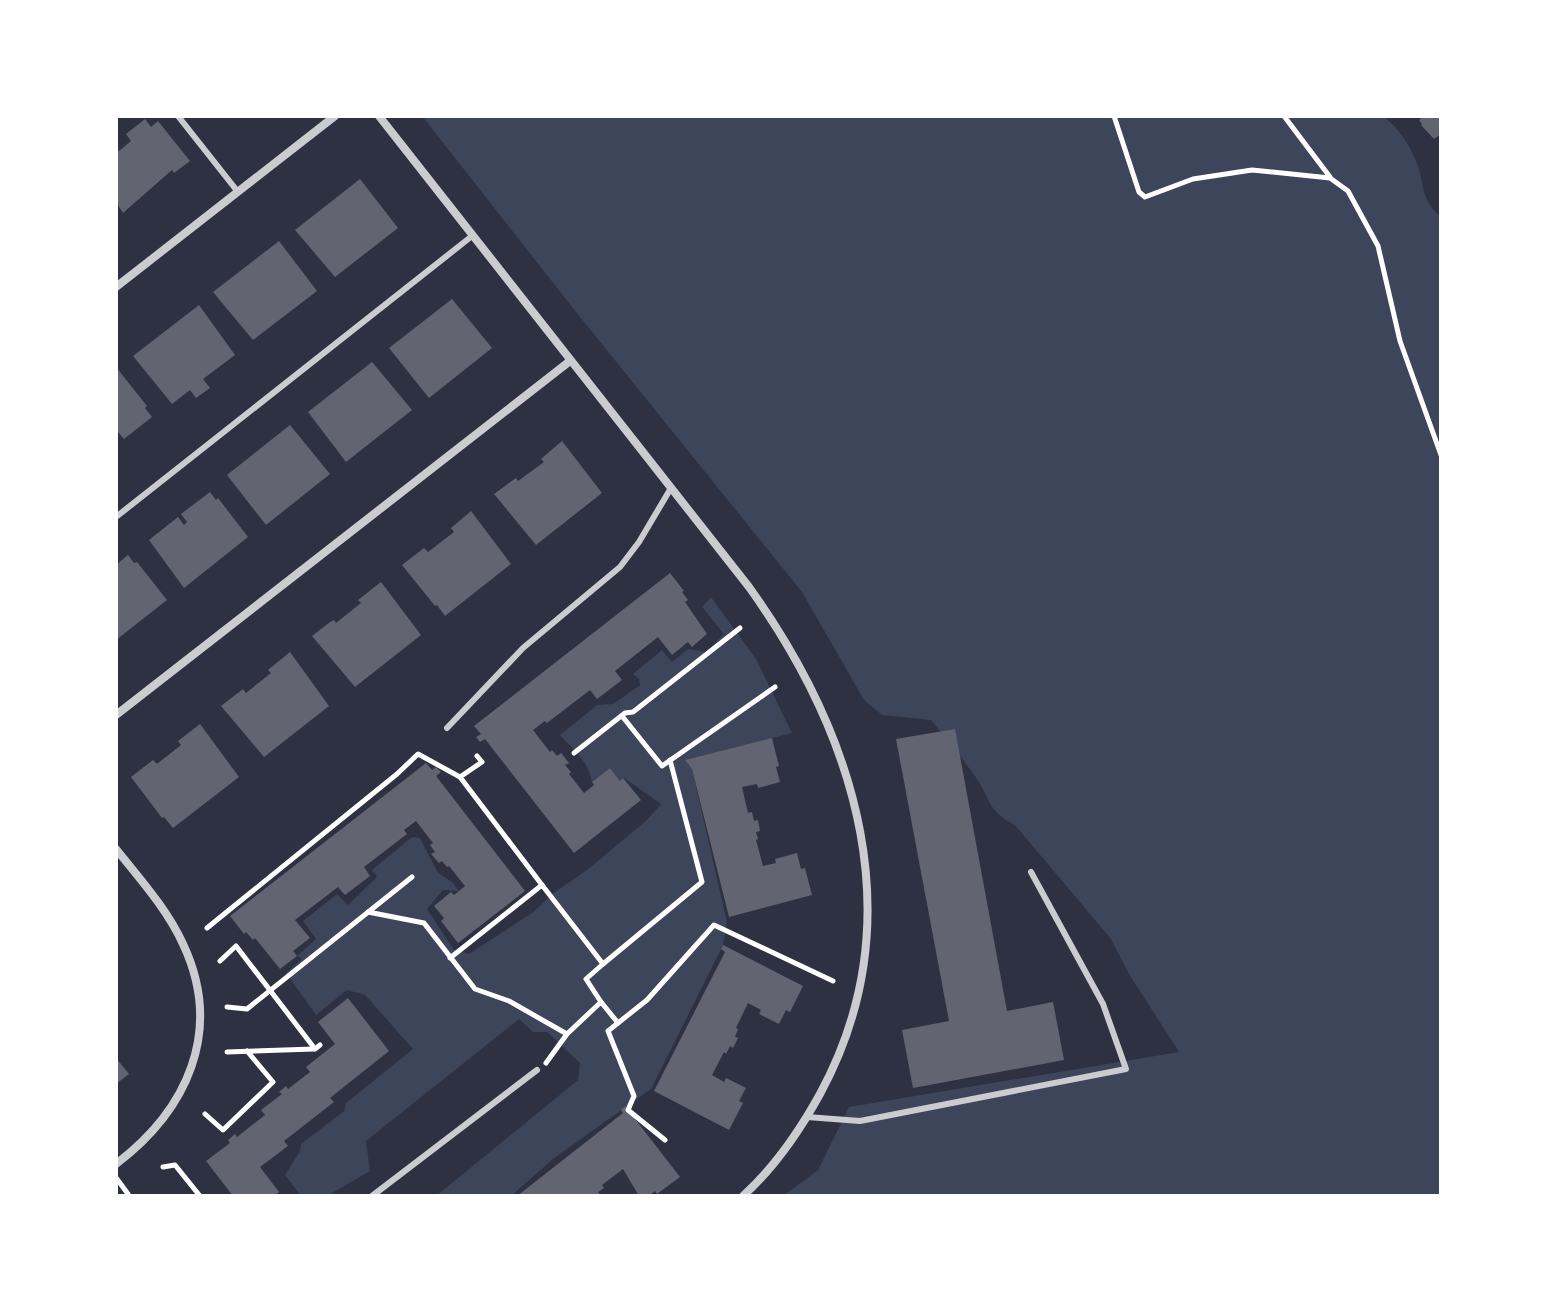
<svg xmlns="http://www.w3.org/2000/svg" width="1557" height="1312" viewBox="0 0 1557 1312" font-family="Commissioner,sans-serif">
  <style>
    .green { fill: #3c4559 }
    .building { fill: #626471 }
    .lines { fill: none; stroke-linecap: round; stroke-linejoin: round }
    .path { stroke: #fff; stroke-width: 5 }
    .service { stroke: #caccd0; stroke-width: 6 }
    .minor { stroke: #caccd0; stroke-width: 8 }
  </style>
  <rect width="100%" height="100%" fill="#2d3142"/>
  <g class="green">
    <path d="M422 116H1383C1397 126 1410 145 1416 161 1426 185 1418 196 1441 217V1196H783L818 1170 849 1107 1179 1052 1129 974 1111 939 1015 825C986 810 991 799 975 776 961 757 946 739 931 720L882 715 864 700 802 592 572 307Z"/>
    <path d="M711 597 756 659 792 733 686 760 692 769 727 922 723 945 651 1089 553 1159 511 1196H436L578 1080 580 1063 547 1032H533L519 1019 366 1141 370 1171 327 1196H301L285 1175 300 1151 301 1144 344 1111 346 1103 413 1049 365 995 347 990 316 1015 286 973 302 959 297 956 316 939 303 921 337 894 348 905 377 877 372 870 412 837 420 838 438 873 452 882 459 891 443 890 427 909 454 950 469 954 532 913 555 892 587 870 647 820 661 804 624 778 620 781 610 768 592 782C588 761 574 750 560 735L597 705 613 704 640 685 639 679 633 674 662 650 672 662 688 649 706 652 724 634 702 607Z"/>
  </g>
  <g class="building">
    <path d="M1424 116H1441V134L1434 139 1421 125 1422 124 1419 120Z"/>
    <path d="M145 119 151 127 158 121 190 161 174 173 172 170 123 213 116 202V147L119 151 131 141 126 134Z"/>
    <path d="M360 179 398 228 335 277 295 230Z"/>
    <path d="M279 241 317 291 253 340 213 292Z"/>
    <path d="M452 299 492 348 429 398 389 348Z"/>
    <path d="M199 305 235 355 203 379 210 388 196 398 190 390 172 404 133 356Z"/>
    <path d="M372 362 412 410 346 462 308 412Z"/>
    <path d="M116 367 147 406 145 408 152 417 124 439 116 430Z"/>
    <path d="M290 425 330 474 266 525 227 475Z"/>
    <path d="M562 441 602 493 536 545 494 494 516 478 518 481 544 462 541 459Z"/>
    <path d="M210 492 216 500 218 498 248 537 184 588 149 540 178 517 184 525 187 522 181 514Z"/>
    <path d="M471 511 511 564 445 616 437 605 435 606 402 565 424 548 428 552 454 532 451 528Z"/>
    <path d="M128 555 134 563 137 562 167 600 116 640V565Z"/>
    <path d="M670 573 684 591 682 592 688 600 685 602 707 634 692 647 688 642 672 655 658 637 615 671 622 680 597 699 590 690 547 723 545 721 533 730 550 752 552 750 557 756 561 753 569 763 565 765 571 772 569 774 584 793 594 785 592 782 610 768 620 781 623 778 641 800 574 853 485 739 480 742 476 737 481 734 474 726Z"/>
    <path d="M381 582 421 635 355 687 312 636 330 622 334 620 336 623 361 603 358 600Z"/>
    <path d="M290 652 329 706 264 757 221 706 243 689 246 693 271 673 268 670Z"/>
    <path d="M200 724 239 777 173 828 164 817 162 818 131 777 153 760 157 764 181 745 178 741Z"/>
    <path d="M955 729 1007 1011 1053 1002 1064 1060 913 1088 902 1030 949 1021 896 739Z"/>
    <path d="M772 738 779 766 776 767 780 782 758 788 757 784 742 787 748 813 752 812 754 821 758 820 760 831 756 832 758 839 756 840 763 866 776 863 775 859 797 853 801 869 805 868 812 895 729 917 692 769 685 760Z"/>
    <path d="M426 763 432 770 436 767 441 772 436 776 525 891 458 943 441 921 444 918 434 906 451 892 454 895 465 886 449 866 447 867 442 861 439 863 431 854 435 852 430 845 433 843 416 821 404 830 407 834 364 867 370 876 345 895 338 887 295 920 310 938 293 951 297 956 280 969 255 938 253 940 246 932 244 934 230 916Z"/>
    <path d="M723 945 803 986 790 1012 786 1010 779 1024 759 1014 761 1010 748 1003 736 1028 738 1029 735 1037 738 1038 733 1048 730 1046 726 1054 724 1052 712 1075 724 1082 726 1078 746 1088 739 1101 743 1103 729 1130 654 1091 725 952 721 949Z"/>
    <path d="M348 998 389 1051 330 1098 334 1102 284 1141 288 1146 260 1167 279 1192 274 1196H233L206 1161 230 1143 228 1140 235 1134 237 1137 265 1115 261 1110 282 1094 279 1092 286 1086 288 1089 310 1072 306 1067 335 1044 318 1022Z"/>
    <path d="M116 1058 129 1074 116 1084Z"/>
    <path d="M625 1106 680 1177 657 1194 655 1191 648 1196H639L623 1169 602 1185 604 1188 598 1192 601 1196H517L623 1113 621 1110Z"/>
  </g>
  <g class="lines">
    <g class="path">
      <path d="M1114 116 1139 192 1145 197 1193 179 1252 170 1330 178 1348 191 1378 246 1400 341 1441 455"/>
      <path d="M1284 116 1330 177"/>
      <path d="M622 716 662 766 775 687"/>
      <path d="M574 753 625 713 633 712 740 628"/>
      <path d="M477 756 482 762 460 777 542 885"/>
      <path d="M368 912 424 923 475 989 509 1001 567 1034 546 1063"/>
      <path d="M207 928 397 774 418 754 460 777"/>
      <path d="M450 958 542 885 603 964 586 979 601 1002"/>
      <path d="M220 961 236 946 315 1049 320 1045"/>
      <path d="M603 964 702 882 670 760"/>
      <path d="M227 1007 247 1009 412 877"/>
      <path d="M618 1023 647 1000 714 925 833 981"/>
      <path d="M567 1034 601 1002 618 1023 608 1031 634 1096 628 1110 665 1140"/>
      <path d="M227 1052 314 1049"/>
      <path d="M205 1114 223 1130 273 1082 247 1051"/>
      <path d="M163 1167 175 1165 200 1196"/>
      <path d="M117 1179 128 1194"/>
    </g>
    <g class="service">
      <path d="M178 116 238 192"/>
      <path d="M116 517 472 236"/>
      <path d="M447 728 523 648 620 567 639 542 671 488"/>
      <path d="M807 1117 860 1121 1126 1069 1103 1004 1031 872"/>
      <path d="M372 1196 537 1070"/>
    </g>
    <g class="minor">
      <path d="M379 116 749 587C857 738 914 921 820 1094 799 1132 775 1167 743 1196"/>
      <path d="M116 287 335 116"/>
      <path d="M116 715 570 361"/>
      <path d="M116 849C140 879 167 909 183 944 224 1031 187 1110 116 1164"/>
    </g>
  </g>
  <rect width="1557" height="1312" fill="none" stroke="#ffffff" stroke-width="236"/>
</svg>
